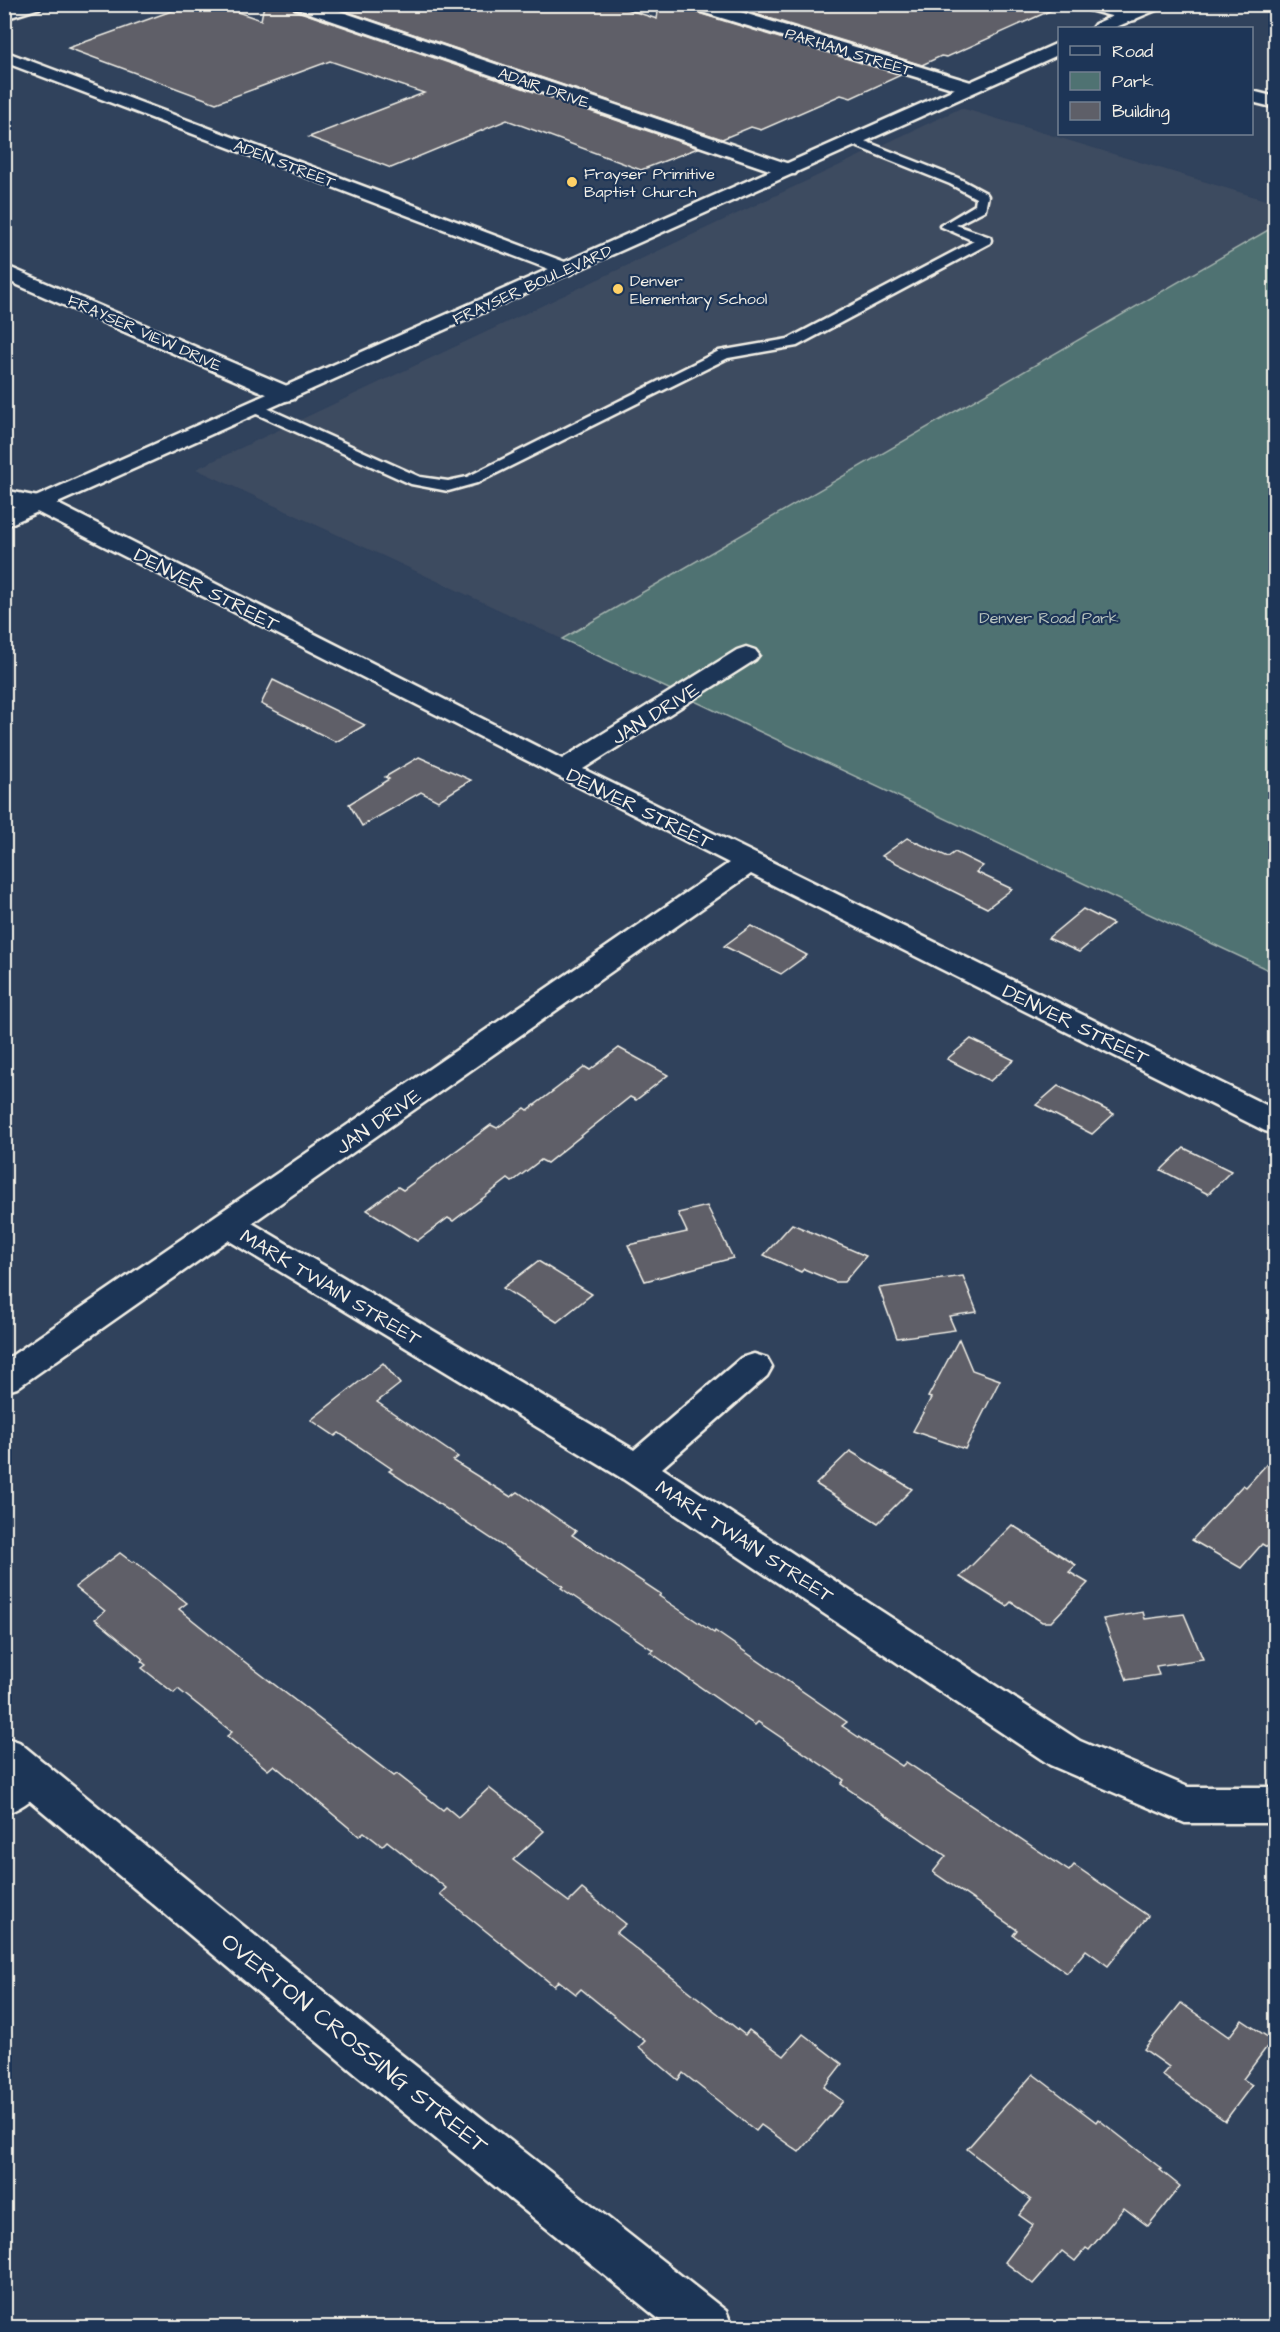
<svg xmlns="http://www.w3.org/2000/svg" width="1280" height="2332" viewBox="0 0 1280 2332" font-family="'Architects Daughter',sans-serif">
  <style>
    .built { fill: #3e4b60 }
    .green { fill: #4f7272; stroke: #a2b2ad; stroke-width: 1.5 }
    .building { fill: #5e5f68; stroke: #f4f1e8; stroke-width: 1.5 }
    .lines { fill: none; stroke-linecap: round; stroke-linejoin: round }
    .lane-casing { stroke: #f4f1e8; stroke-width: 5 }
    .street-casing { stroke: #f4f1e8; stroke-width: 5 }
    .secondary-casing { stroke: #f4f1e8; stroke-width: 5 }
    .lane { fill: #1d3557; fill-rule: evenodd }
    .street { fill: #1d3557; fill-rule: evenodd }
    .secondary { fill: #1d3557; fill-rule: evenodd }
    .poi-dot { fill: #ffd166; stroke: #1d3557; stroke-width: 2 }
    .labels { text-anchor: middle; stroke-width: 4.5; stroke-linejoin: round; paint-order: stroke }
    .far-street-label { font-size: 16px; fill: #f4f1e8; stroke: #1d3557 }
    .far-poi-label { font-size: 16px; fill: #f4f1e8; stroke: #1d3557; text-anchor: start }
    .far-park-label { font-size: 16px; fill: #bac5bf; stroke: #1d3557 }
    .street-label { font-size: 20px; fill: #f4f1e8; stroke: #1d3557 }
    .near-street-label { font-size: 24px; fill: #f4f1e8; stroke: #1d3557 }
  </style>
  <rect width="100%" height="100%" fill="#30425c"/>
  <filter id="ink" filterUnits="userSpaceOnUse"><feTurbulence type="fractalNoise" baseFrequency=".0167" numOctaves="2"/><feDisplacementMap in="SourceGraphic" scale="12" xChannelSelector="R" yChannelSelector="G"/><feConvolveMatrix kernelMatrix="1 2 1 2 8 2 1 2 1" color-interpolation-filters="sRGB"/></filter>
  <g filter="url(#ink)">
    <path class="built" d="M961 108 1275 203V226L562 639 196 469Z"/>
    <path class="green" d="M1275 226V973L562 639Z"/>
    <g class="building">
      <path d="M191 4H214L261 20 264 5H291L294 10 698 148 641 170 507 120 391 168 309 137 424 93 330 61 216 103 68 48Z"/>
      <path d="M611 4 657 19 659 4H685L688 10 901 75 851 98 841 95 761 130 751 127 722 139 328 5Z"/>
      <path d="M723 4H1065L947 57 941 56 922 65Z"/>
      <path d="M273 680 365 725 336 742 261 704Z"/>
      <path d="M419 757 471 780 438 801 421 792 362 826 349 804 389 779 385 777Z"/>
      <path d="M907 838 948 857 955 852 983 866 976 872 1012 889 987 908 882 856Z"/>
      <path d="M1083 909 1113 924 1079 952 1048 938Z"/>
      <path d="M751 926 788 945 807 955 781 974 724 946Z"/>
      <path d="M971 1039 1014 1060 990 1081 947 1059Z"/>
      <path d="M619 1048 668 1075 636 1100 630 1097 547 1163 541 1160 512 1182 508 1179 453 1221 448 1218 417 1241 367 1210 398 1187 403 1190 491 1125 497 1128 525 1108 528 1110 585 1067 590 1070Z"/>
      <path d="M1058 1086 1082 1097 1114 1114 1092 1134 1036 1105Z"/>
      <path d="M1184 1148 1231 1171 1208 1194 1161 1170Z"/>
      <path d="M707 1206 733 1258 645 1281 628 1245 687 1232 678 1213Z"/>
      <path d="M792 1224 866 1256 844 1282H835L804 1269 801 1272 764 1255Z"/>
      <path d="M538 1261 592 1294 557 1322 503 1288Z"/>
      <path d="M963 1276 977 1312 949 1316 955 1330 897 1338 879 1288Z"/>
      <path d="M959 1339 972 1370 1000 1380 965 1449 913 1431 931 1398 928 1397Z"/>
      <path d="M383 1363 400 1384 377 1402 458 1457 453 1461 511 1497 518 1492 576 1531 572 1535 661 1594 659 1596 714 1633 715 1631 847 1722 842 1726 902 1766 906 1762 1069 1871 1074 1865 1148 1916 1108 1966 1086 1950 1067 1973 1013 1935 1017 1930 933 1872 946 1856 841 1784 844 1780 758 1722 755 1725 650 1652 653 1650 561 1588 563 1586 389 1471 392 1469 339 1433 335 1436 311 1420Z"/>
      <path d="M850 1451 912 1489 878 1523 816 1484Z"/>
      <path d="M1275 1455V1552L1262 1544 1241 1568 1192 1540 1243 1485 1246 1487Z"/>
      <path d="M1012 1525 1076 1565 1069 1572 1088 1583 1051 1622H1042L1011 1602 1007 1606 960 1577Z"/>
      <path d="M120 1553 132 1562 134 1561 187 1603 179 1609 241 1659 394 1776 397 1774 443 1810 446 1807 458 1817 489 1788 544 1831 513 1860 569 1902 582 1889 626 1924 616 1933 745 2035 749 2030 784 2056 803 2034 842 2064 824 2087 843 2101 799 2152 761 2125 756 2131 683 2073 678 2080 639 2047 645 2041 581 1989 576 1994 559 1981 554 1986 440 1894 446 1888 387 1841 382 1846 364 1832 359 1836 274 1765 268 1770 227 1736 232 1732 178 1689 174 1693 142 1668 146 1665 141 1661 143 1659 95 1619 105 1611 75 1587Z"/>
      <path d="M1143 1612 1145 1619 1184 1614 1203 1659 1156 1666 1159 1675 1127 1680 1103 1619Z"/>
      <path d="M1181 2003 1229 2037 1242 2020 1272 2040 1243 2079 1252 2085 1225 2121 1162 2075 1169 2067 1144 2049Z"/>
      <path d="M1033 2074 1096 2122 1098 2119 1162 2169 1160 2170 1180 2186 1148 2226 1124 2208 1089 2250 1086 2248 1075 2261 1062 2251 1033 2284 1005 2262 1033 2225 1019 2215 1031 2200 967 2149Z"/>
    </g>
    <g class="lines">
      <defs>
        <path id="lane" d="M852 136 958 178 986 193 988 196 985 210 956 225 990 237 991 240 990 243 797 346 728 358 477 483 448 491 411 484 250 411 248 408 250 405H260L420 477 448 481 467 477 719 351 788 339 974 241 940 226 975 205 976 198 950 184 848 143 846 140Z"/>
        <g id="street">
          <path d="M16 4H42L40 8 4 19V8Z"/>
          <path d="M293 4H319L795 166 798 170 795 174H781L295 8Z"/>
          <path d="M687 4H714L974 83 977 87 974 91H962L689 8Z"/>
          <path d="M1080 4H1108L1135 12 1138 16 1135 20 1129 21 1082 8Z"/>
          <path d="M4 51 573 265 576 269 573 273 566 275 559 273 4 62Z"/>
          <path d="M1252 91 1276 97V108L1252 102Z"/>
          <path d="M4 265 294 389 297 394 294 399 286 401 278 399 4 279Z"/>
          <path d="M4 490 48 499 562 759 737 650 746 647 755 650 759 655 755 660 583 769 1276 1110V1134L1265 1131 751 874 252 1223 634 1450 741 1358 754 1354 767 1358 772 1367 767 1376 662 1468 1080 1741 1188 1787H1276V1823H1185L1050 1765 623 1479 228 1240 17 1388 4 1392V1361L729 863 33 510 4 504Z"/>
          <path d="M30 1758 45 1763 51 1775C41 1794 24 1808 4 1814V1772L15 1763Z"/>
        </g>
        <g id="secondary">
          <path d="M1140 4H1163L1161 8 1114 28H1092L1095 24Z"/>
          <path d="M1060 42V54L4 527V511Z"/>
          <path d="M4 1737 19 1742 384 2041 726 2311 733 2328H670L352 2071 4 1779Z"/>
        </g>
      </defs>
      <use href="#lane" class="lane-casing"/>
      <use href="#street" class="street-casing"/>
      <use href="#secondary" class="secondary-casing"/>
      <use href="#lane" class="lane"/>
      <use href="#street" class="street"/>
      <use href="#secondary" class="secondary"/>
    </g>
  </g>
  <g class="poi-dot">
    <circle cx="572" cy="182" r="6"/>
    <circle cx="618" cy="289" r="6"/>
  </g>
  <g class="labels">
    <g class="far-street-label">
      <text transform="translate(849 51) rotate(17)" y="6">PARHAM STREET</text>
      <text transform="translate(544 87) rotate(19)" y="6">ADAIR DRIVE</text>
      <text transform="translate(285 163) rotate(21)" y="6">ADEN STREET</text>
      <text transform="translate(532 284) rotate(-24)" y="6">FRAYSER BOULEVARD</text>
      <text transform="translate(145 332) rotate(24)" y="6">FRAYSER VIEW DRIVE</text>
    </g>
    <g class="far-poi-label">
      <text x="584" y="179">Frayser Primitive<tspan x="584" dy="18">Baptist Church</tspan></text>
      <text x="630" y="286">Denver<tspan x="630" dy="18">Elementary School</tspan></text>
    </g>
    <g class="far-park-label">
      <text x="1049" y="623">Denver Road Park</text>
    </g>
    <g class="street-label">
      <text transform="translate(207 589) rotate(27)" y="7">DENVER STREET</text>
      <text transform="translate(655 713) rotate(-32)" y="7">JAN DRIVE</text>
      <text transform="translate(640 808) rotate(26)" y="7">DENVER STREET</text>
      <text transform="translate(1076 1024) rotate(26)" y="7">DENVER STREET</text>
      <text transform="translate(378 1121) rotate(-35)" y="7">JAN DRIVE</text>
      <text transform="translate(331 1287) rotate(31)" y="7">MARK TWAIN STREET</text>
      <text transform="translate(745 1541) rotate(33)" y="7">MARK TWAIN STREET</text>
    </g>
    <g class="near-street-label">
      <text transform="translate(355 2043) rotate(39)" y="8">OVERTON CROSSING STREET</text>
    </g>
  </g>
  <rect width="1280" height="2332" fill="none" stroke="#1d3557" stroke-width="24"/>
  <rect x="12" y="12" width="1256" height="2308" fill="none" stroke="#f4f1e8" stroke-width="2" filter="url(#ink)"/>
  <rect x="1058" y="27" width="195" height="108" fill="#1d3557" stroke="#738091" stroke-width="1.5"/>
  <rect x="1070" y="46" width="30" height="9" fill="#1d3557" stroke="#738091" stroke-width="1.5"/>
  <text x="1112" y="57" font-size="18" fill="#f4f1e8">Road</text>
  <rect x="1070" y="72" width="30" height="18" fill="#4f7272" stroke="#738091" stroke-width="1.5"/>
  <text x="1112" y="87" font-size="18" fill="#f4f1e8">Park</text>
  <rect x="1070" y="102" width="30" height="18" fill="#5e5f68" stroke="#738091" stroke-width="1.5"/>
  <text x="1112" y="117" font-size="18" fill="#f4f1e8">Building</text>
</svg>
